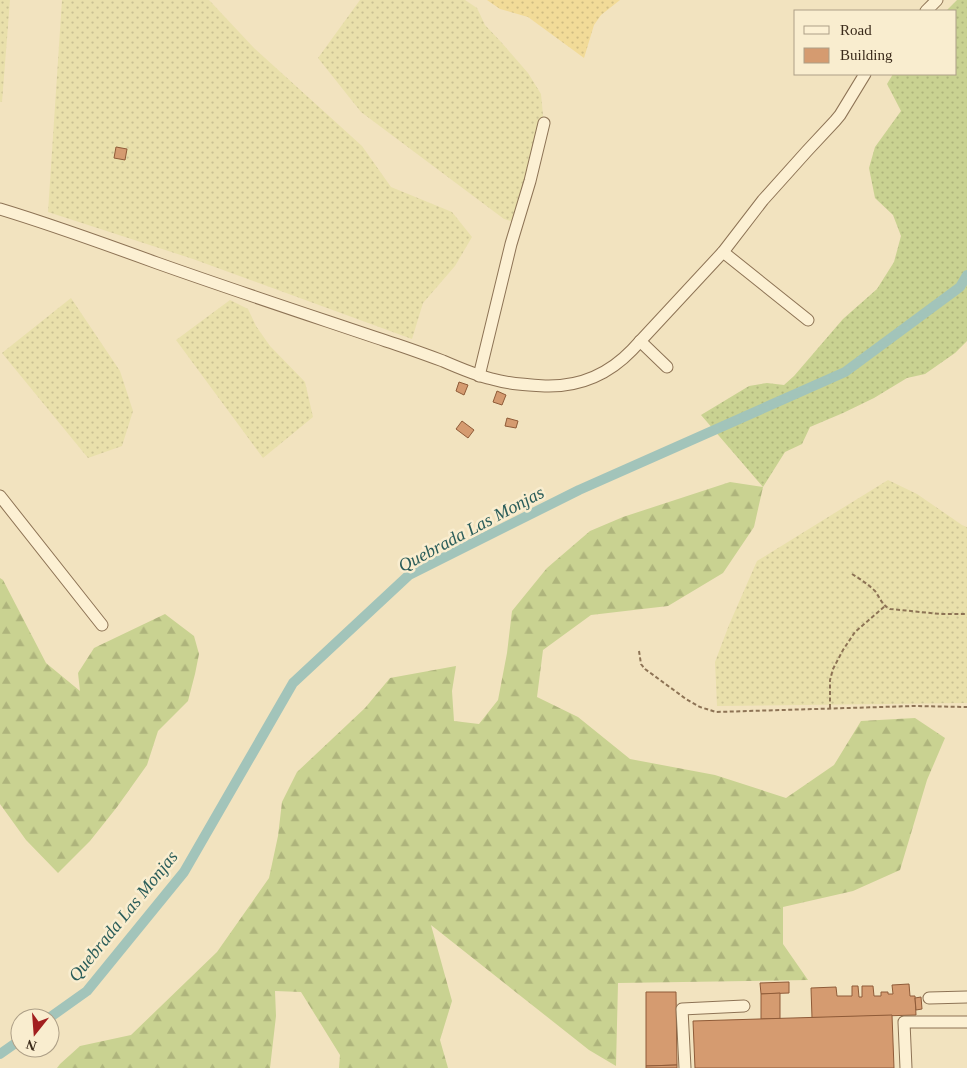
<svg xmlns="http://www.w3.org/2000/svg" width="967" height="1068" viewBox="0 0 967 1068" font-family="'Times New Roman',serif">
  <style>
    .farmland { fill: url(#farmland-dots) }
    .grass { fill: url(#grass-dots) }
    .forest { fill: url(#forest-firs) }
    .sand { fill: url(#sand-dots) }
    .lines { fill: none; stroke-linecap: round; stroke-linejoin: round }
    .canal { stroke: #a2c4ba; stroke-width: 10 }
    .building { fill: #d59b70; stroke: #8f5b38 }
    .minor-casing { stroke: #8d7355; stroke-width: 13 }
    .path { stroke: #8d7355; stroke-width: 2; stroke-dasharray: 4 2.5; stroke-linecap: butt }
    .minor { stroke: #fcf0d3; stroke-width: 11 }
    .labels { text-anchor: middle; stroke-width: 5; stroke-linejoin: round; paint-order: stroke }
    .water-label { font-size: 18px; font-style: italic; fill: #295c59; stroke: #f9edcf }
  </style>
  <defs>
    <pattern id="farmland-dots" width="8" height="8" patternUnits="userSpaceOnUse" patternTransform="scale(1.25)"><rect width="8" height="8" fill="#e9e0ab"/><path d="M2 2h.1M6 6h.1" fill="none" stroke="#c9c093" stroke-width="1.8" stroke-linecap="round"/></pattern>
    <pattern id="grass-dots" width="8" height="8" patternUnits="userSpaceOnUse" patternTransform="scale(1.25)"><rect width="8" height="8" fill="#c9d291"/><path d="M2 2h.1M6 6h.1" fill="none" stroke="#aeb47c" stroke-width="1.8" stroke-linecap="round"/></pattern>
    <pattern id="forest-firs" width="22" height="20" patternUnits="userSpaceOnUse" patternTransform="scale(1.25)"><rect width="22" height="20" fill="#c9d291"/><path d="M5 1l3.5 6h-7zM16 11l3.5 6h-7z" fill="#aeb47c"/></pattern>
    <pattern id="sand-dots" width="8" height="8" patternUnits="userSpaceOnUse" patternTransform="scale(1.25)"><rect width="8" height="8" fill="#f2db98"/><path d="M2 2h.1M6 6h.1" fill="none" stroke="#d0bc82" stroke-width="1.8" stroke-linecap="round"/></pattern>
  </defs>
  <rect width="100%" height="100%" fill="#f2e3bf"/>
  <g class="farmland">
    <path d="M0 0H10L2 102H0Z"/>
    <path d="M62 0H209L254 48 362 146 391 187 452 212 472 237 455 266 423 303 412 339 193 259 48 212Z"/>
    <path d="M360 0H465L477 8 485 25 501 42 528 73 541 94 543 115 517 219 511 221 504 219 361 112 318 58Z"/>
    <path d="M71 298 120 371 133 411 122 446 88 458 2 353Z"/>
    <path d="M230 300 248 309 256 326 270 346 305 382 313 417 263 458 176 340Z"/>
    <path d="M888 480 917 494 962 525 967 527V703L717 706 715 662 729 625 757 561Z"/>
  </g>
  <path class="grass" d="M957 0H967V341L955 353 925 374 907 378 874 398 843 413 810 427 802 444 785 452 763 487 701 415 749 386 767 383 784 385 794 376 843 319 877 289 894 262 901 236 893 215 875 198 869 168 875 147 901 111 887 84 893 74H956V11H946Z"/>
  <g class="forest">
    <path d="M730 482 763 487 754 527 723 573 668 606 591 615 543 650 537 697 578 717 630 759 715 775 786 798 834 765 861 721 915 718 945 738 927 780 900 870 853 891 783 907V944L808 980 618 983 616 1066 589 1050 431 925 452 1001 440 1040 448 1068H339L340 1055 301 992 275 991 276 1016 270 1068H57L60 1064 80 1046 131 1035 217 952 269 878 278 836 282 802 297 772 365 708 390 678 456 666 452 691 454 721 479 724 498 700 507 653 512 611 547 568 590 531 623 517Z"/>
    <path d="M0 578 3 580 46 663 80 691 78 673 94 648 165 614 194 636 199 654 195 674 188 701 158 731 147 765 117 807 90 841 58 873 26 840 0 804Z"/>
  </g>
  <path class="sand" d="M487 0H620L601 15 594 25 584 58 528 17 500 9Z"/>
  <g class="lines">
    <g class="canal">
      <path d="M49 1018 87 991 184 872 293 683 409 575 579 490 845 372 960 287 967 275"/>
      <path d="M0 1054 20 1040"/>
    </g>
  </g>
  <g class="building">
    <path d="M116 147 127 149 125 160 114 158Z"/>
    <path d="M459 382 468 385 464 395 456 391Z"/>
    <path d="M497 391 506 395 502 405 493 402Z"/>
    <path d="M507 418 518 421 516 428 505 426Z"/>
    <path d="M462 421 474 430 468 438 456 429Z"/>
    <path d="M789 982V993L761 994 760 983Z"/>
    <path d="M909 984 910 996H915L916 1015 812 1018 811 988 836 987 837 996H852V986H858L859 997H862V986H873L874 996H881V992H888V994H893L892 985Z"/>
    <path d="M646 992H676L677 1065 646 1066Z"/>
    <path d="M780 993V1019H761V994Z"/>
    <path d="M921 997 922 1009 916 1010 915 998Z"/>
    <path d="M892 1015 894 1068H695L693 1021Z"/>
    <path d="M677 1065V1068H646V1066Z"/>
  </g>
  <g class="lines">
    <defs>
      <g id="minor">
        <path d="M926 11 937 0"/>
        <path d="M0 209C53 225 105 244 157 263 233 290 309 315 386 341 405 347 424 354 443 361 459 368 475 375 492 379 509 384 527 385 545 386 580 387 608 375 632 350L723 252 763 200 807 151 835 121 840 115 865 74"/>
        <path d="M723 252 808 320"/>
        <path d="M640 341 667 367"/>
        <path d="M479 376 511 244 530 181 544 123"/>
        <path d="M0 496 102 625"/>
        <path d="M929 998 967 997"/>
        <path d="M685 1068 682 1009 744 1006"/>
        <path d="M906 1068 904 1022H967"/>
      </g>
    </defs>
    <use href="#minor" class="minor-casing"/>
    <g class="path">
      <path d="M852 574C860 579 868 584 875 591 880 598 882 605 890 609L941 614H967"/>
      <path d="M639 651 641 664 645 669 686 699 700 707 716 712 914 706 967 707"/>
      <path d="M830 708V680L833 669 843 650 855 632 885 606"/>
    </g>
    <use href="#minor" class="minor"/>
  </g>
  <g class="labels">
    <g class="water-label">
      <text transform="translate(471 529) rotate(-28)" y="6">Quebrada Las Monjas</text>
      <text transform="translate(123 916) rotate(-51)" y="6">Quebrada Las Monjas</text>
    </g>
  </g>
  <rect x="794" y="10" width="162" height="65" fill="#f9edcf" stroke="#ad9f87"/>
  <rect x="804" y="26" width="25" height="8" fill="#fcf0d3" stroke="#ad9f87"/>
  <text x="840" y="35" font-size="15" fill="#3b2b1b">Road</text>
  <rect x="804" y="48" width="25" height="15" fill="#d59b70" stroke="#ad9f87"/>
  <text x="840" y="60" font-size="15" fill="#3b2b1b">Building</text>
  <g transform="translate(35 1033) rotate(197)"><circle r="24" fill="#f9edcf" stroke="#ad9f87"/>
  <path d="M0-4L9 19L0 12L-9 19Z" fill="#a21f1f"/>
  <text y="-8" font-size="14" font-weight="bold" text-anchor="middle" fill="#3b2b1b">N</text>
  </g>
</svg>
